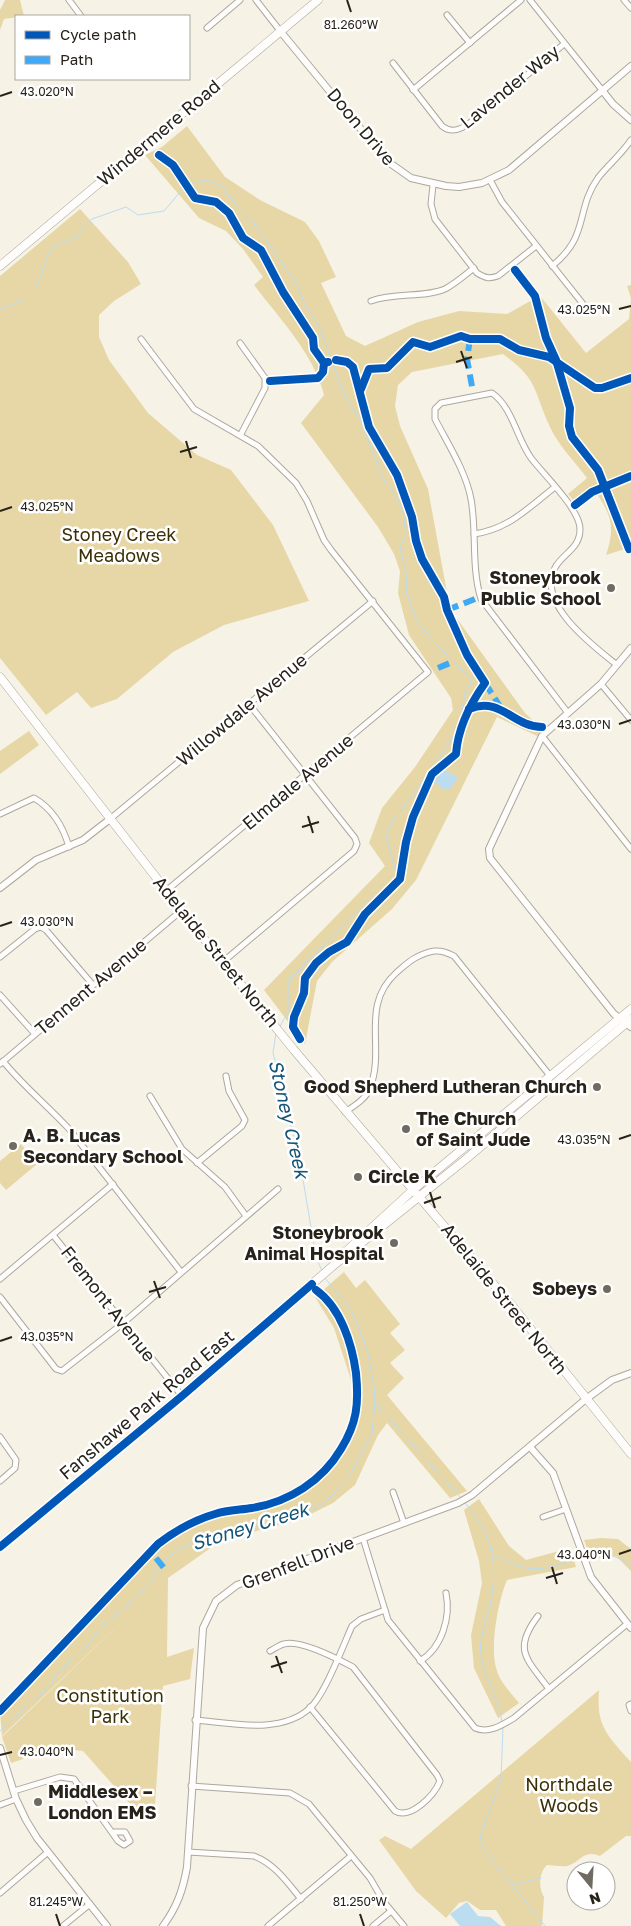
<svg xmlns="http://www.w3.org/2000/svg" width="631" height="1926" viewBox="0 0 631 1926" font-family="'Golos Text',sans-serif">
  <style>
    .green { fill: #e7d7a7 }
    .water { fill: #bcdcf0 }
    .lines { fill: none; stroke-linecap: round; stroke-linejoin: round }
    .stream { stroke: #bcdcf0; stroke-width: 1 }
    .minor-casing { stroke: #aca89f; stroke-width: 7 }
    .tertiary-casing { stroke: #aca89f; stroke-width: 8 }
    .secondary-casing { stroke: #aca89f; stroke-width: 9 }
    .minor { stroke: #fefdfb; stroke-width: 5 }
    .tertiary { stroke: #fefdfb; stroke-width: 6 }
    .secondary { stroke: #fefdfb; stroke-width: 8 }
    .quiet { stroke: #3fa9f5; stroke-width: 6; stroke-dasharray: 12 6; stroke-linecap: butt }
    .cycleway-casing { stroke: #fff; stroke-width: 11 }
    .cycleway { stroke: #0057b8; stroke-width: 8 }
    .ticks { fill: none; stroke: #27231a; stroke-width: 2 }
    .poi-dot { fill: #6f6b61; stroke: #fff; stroke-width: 2 }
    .labels { text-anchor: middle; stroke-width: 5; stroke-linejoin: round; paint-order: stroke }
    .street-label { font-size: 18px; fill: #27231a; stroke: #fff }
    .park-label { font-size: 18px; fill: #3b2f06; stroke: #fff }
    .poi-label { font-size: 18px; font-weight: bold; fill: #27231a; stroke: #fff; text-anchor: end }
    .water-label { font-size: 19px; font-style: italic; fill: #145478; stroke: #fff }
    .ticks-label { font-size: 12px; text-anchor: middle; fill: #27231a; stroke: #fff; stroke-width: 5; stroke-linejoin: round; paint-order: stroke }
  </style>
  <rect width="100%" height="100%" fill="#f6f2e5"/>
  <g class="green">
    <path d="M5 0H20L24 16 4 19 0 30V10Z"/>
    <path d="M187 126 225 177 260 200 305 222 319 241 336 277 321 283 346 336 365 346 418 322 459 311 507 314 534 299 517 274 520 271 586 353 629 319 631 298 627 286 631 285V547L606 555C615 528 612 515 596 493L578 506 568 494 587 478C575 462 558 445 550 427 533 390 539 380 503 354L412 372 398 385 395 406 400 426 428 489 450 609 525 713 542 729 537 736 497 717 416 880 392 909 332 962 317 981 305 1044 264 990 385 866 369 843 382 808 415 767 453 710 451 698 409 635 398 593 400 571 394 554 378 527 301 423 324 395C314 354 279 318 254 285L263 277 243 249 226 231 199 218 145 155 162 147Z"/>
    <path d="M80 209 128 262 141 284 114 301 99 315V337L109 360 148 413 197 455 231 470 273 525 309 601 224 625 173 652 117 699 91 708 77 692 46 715 0 658V276Z"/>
    <path d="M29 731 39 745 0 774V751Z"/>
    <path d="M21 1144 37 1164 6 1190 0 1183V1161Z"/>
    <path d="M344 1272 356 1288 365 1280 400 1324 390 1333 405 1350 390 1363 404 1378 387 1395 467 1491 450 1498 387 1423 378 1435 355 1485 333 1503 299 1520 222 1540 168 1578 167 1657 194 1648 190 1679 163 1686 154 1820 130 1804 83 1751 56 1748 11 1763 2 1737 137 1607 2 1736 0 1712 147 1563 164 1542 198 1524 278 1497 323 1470 344 1444 358 1401 334 1328 315 1297Z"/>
    <path d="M479 1499 509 1546 526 1560 570 1548 576 1567 507 1580C498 1601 489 1649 497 1671 500 1682 512 1694 519 1703L498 1718 474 1668 471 1635 482 1583 479 1561 464 1510Z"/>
    <path d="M601 1538 618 1539 631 1549V1571L616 1556 591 1559 584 1540Z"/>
    <path d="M599 1690C596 1727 608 1736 631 1762V1836H626L600 1856C582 1849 582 1862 567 1866 561 1867 553 1865 547 1865 539 1873 538 1887 544 1897L542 1926H506L496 1910H480L467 1901 459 1903 446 1918 416 1891 379 1840 385 1836 411 1849Z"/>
  </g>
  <g class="water">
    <path d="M443 770 458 777 451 788 445 790 434 782Z"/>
    <path d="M589 1864 593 1867 594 1871H576V1901H593L584 1905 576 1904C574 1892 569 1883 574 1870Z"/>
    <path d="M467 1902 478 1916 490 1917 501 1926H460L450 1914Z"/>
  </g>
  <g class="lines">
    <g class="stream">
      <path d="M0 309 24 300 36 288 49 253 53 247 77 237 84 226 92 219 126 207 138 215 164 211 181 191 194 182 206 180 223 186 229 197 256 226 297 284 305 305 319 326 345 397 362 423 382 477 396 496 403 512 406 534 400 548 407 577 406 591 417 622 452 661 469 676 471 683 465 692 462 712 452 739 406 805 391 822 386 837 396 872 288 981V1012L279 1028"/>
      <path d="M276 1033 273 1053 300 1162 316 1257 322 1271"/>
      <path d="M376 1404 461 1498"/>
      <path d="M465 1503C494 1534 499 1569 489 1609 485 1623 479 1640 481 1654 483 1678 500 1699 502 1723"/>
      <path d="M492 1550C497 1558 503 1560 511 1563 535 1574 552 1567 576 1559"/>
      <path d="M599 1554 611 1555 631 1564"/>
      <path d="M503 1727 501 1779 480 1837 484 1850 545 1926"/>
      <path d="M0 1731 52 1684 55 1675 88 1645 98 1630 135 1599 154 1577 158 1565 183 1547 225 1531 276 1521 316 1508 328 1499 349 1477 372 1433 375 1404 374 1386 367 1349 352 1311 324 1277"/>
      <path d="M512 1885 541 1878"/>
    </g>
    <defs>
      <g id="minor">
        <path d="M69 0 81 16"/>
        <path d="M256 0 281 32"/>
        <path d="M530 0 602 90"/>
        <path d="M624 0 631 8"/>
        <path d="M447 15 470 43"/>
        <path d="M207 28 240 0"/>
        <path d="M393 63 442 126C453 135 464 128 473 120L564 44"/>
        <path d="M413 90 521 0"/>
        <path d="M490 180 502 202 583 304"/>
        <path d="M433 185 431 204 435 219 477 273C485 278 489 279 498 276L536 246"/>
        <path d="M552 266C590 236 575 210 598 178 608 165 621 155 631 140"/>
        <path d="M371 301C395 292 424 298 445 289 455 284 465 275 474 268"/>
        <path d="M141 339 194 409 258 446 296 483 307 501 324 540 331 550 428 672 166 891"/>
        <path d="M240 343 265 378V388L241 434"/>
        <path d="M474 534C509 529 528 508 555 487"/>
        <path d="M601 684 631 720"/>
        <path d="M568 713 481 599C471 567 477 532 471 499 466 472 448 444 435 419V409L441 403 492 393C513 408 516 437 531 458 543 474 580 509 580 529 580 548 565 552 556 566 534 602 592 645 617 665"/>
        <path d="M542 736 631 849"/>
        <path d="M0 814 34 798C53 809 63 826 69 847"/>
        <path d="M110 819 373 601"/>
        <path d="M0 957 35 929 41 927 46 930 93 985"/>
        <path d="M224 961 354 851 357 844 355 838 249 704"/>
        <path d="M0 995 35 1034"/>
        <path d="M3 1061C23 1086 48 1106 70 1130L181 1272"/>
        <path d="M0 1064 182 910"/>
        <path d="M150 1096 182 1149 225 1187 246 1216"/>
        <path d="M345 1112C354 1106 366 1099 370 1088 386 1047 359 1006 397 972 403 967 408 962 415 958 430 950 439 948 454 956L551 1077"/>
        <path d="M197 1163 242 1126 245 1120 229 1091 226 1076"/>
        <path d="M53 1235 182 1396"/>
        <path d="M0 1279 113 1184"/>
        <path d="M0 1297 56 1369 62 1371 122 1324 278 1189"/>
        <path d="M0 1437 16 1460 15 1468 0 1481"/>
        <path d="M393 1492 404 1523"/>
        <path d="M543 1517 566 1509"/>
        <path d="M363 1538 388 1620 475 1728C489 1734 502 1725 514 1718L627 1624"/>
        <path d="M538 1616C512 1650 527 1659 549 1689"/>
        <path d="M270 1651C274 1649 279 1645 284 1644 300 1639 338 1659 353 1667L437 1775 440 1781C434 1796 410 1820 395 1811L310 1707"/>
        <path d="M420 1661C442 1648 451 1617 446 1593"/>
        <path d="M631 1704 629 1705 631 1711"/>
        <path d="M195 1720C231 1723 281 1735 310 1708 325 1694 343 1646 352 1626L361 1619 385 1610"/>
        <path d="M191 1786 290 1793 309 1804 370 1878 384 1902 404 1926"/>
        <path d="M14 1791 60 1777 74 1779 118 1841 124 1845 130 1841 125 1832H114"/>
        <path d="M0 1805 16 1799"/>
        <path d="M188 1852 254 1856C275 1864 287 1882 301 1899"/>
        <path d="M0 1893 48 1852"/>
        <path d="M63 1926 90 1904"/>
        <path d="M268 1926 351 1856"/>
        <path d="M373 1926 391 1911"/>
      </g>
      <g id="tertiary">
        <path d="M281 32 387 161 411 178 446 186 459 187 482 183 509 170 631 66"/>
        <path d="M602 90 613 104 631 120"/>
        <path d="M631 648 601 684 542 736 489 849 490 858 614 1014 631 1027"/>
        <path d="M0 888 36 860 83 840 110 819"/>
        <path d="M530 1447 553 1473 591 1577 631 1628"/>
        <path d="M0 1748 16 1799 26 1820 37 1838 107 1926"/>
        <path d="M163 1926C177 1907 183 1890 187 1867L203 1628 216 1601 237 1585 458 1503 472 1495 586 1399 612 1380 631 1373"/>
      </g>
      <g id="secondary">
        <path d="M0 266 318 0"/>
        <path d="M0 677 197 930 294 1050 513 1307 631 1454"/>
        <path d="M341 1256 413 1190 631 1009"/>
        <path d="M0 1547 182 1396 334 1265 466 1159 631 1019"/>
      </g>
    </defs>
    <use href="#minor" class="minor-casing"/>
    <use href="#tertiary" class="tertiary-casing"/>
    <use href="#secondary" class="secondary-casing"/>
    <use href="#minor" class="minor"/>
    <use href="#tertiary" class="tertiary"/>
    <use href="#secondary" class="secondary"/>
    <g class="quiet">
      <path d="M470 339 467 359 473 392"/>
      <path d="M447 610 475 599"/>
      <path d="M438 668 450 663"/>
      <path d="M485 683 501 708"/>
      <path d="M156 1558 164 1568"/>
    </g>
    <defs>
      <g id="cycleway">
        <path d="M159 155 173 165 195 198 216 202 229 213 243 238 261 250 283 292 313 338 314 349 324 363 328 362"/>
        <path d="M515 270 535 296 546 338 556 360 570 408 569 426 572 437 598 470 629 549"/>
        <path d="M270 381 318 378 323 372 324 363"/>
        <path d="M361 389 369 369 387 368 413 342 430 347 461 336 470 339H500L519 350 549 357 595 388H602L631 378"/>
        <path d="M575 505 592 492 631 476"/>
        <path d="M469 709C501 696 513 727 542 727"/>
        <path d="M300 1039 293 1027 294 1017 304 993 305 978 316 963 329 952 347 942 365 914 400 879 406 842 413 817 432 774 456 754C458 728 470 704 485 683L467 655 447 610 444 597 422 559 416 541 412 517 397 475 369 427 353 367 347 362 336 360"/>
        <path d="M0 1547 182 1396 312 1284"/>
        <path d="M0 1711 158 1544C175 1531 194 1520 215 1514 227 1510 240 1510 252 1508 289 1502 322 1481 341 1449 357 1423 359 1404 356 1373 352 1344 341 1308 316 1290"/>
      </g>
    </defs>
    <use href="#cycleway" class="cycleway-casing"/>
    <use href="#cycleway" class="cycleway"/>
  </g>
  <path class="ticks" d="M347 0 351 12M0 96 12 92M619 309 631 306M461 351 467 368M456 362 472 357M186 441 191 458M180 452 197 447M0 511 12 507M619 724 631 720M308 816 313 833M302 827 319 822M0 926 12 922M619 1139 631 1135M430 1192 435 1208M424 1203 441 1197M154 1281 160 1298M149 1292 166 1287M0 1341 12 1337M619 1554 631 1550M552 1567 557 1584M546 1578 563 1573M276 1656 282 1673M271 1667 287 1662M0 1755 12 1752M56 1914 60 1926M360 1914 364 1926"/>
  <g class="poi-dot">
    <circle cx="611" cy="588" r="5"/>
    <circle cx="597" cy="1087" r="5"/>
    <circle cx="406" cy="1129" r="5"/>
    <circle cx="13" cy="1146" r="5"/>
    <circle cx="358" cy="1177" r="5"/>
    <circle cx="394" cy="1243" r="5"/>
    <circle cx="607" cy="1289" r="5"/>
    <circle cx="38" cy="1802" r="5"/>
  </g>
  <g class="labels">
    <g class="street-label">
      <text transform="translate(510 87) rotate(-39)" y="6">Lavender Way</text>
      <text transform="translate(361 127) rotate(50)" y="6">Doon Drive</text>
      <text transform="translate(159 133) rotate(-40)" y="6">Windermere Road</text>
      <text transform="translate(242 710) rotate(-40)" y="6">Willowdale Avenue</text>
      <text transform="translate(298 782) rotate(-40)" y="6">Elmdale Avenue</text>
      <text transform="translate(216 952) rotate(51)" y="6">Adelaide Street North</text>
      <text transform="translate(91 987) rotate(-40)" y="6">Tennent Avenue</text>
      <text transform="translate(504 1299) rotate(51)" y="6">Adelaide Street North</text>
      <text transform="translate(108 1304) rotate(52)" y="6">Fremont Avenue</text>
      <text transform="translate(147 1405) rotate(-40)" y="6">Fanshawe Park Road East</text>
      <text transform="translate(298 1563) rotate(-21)" y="6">Grenfell Drive</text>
    </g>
    <g class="park-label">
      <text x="119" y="541">Stoney Creek<tspan x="119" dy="21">Meadows</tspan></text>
      <text x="110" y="1702">Constitution<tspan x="110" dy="21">Park</tspan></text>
      <text x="569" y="1791">Northdale<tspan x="569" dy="21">Woods</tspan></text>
    </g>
    <g class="poi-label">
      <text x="601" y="584">Stoneybrook<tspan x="601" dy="21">Public School</tspan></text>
      <text x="587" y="1093">Good Shepherd Lutheran Church</text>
      <text x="416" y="1125" text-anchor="start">The Church<tspan x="416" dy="21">of Saint Jude</tspan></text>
      <text x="23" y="1142" text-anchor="start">A. B. Lucas<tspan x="23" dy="21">Secondary School</tspan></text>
      <text x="368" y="1183" text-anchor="start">Circle K</text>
      <text x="384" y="1239">Stoneybrook<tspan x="384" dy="21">Animal Hospital</tspan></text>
      <text x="597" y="1295">Sobeys</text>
      <text x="48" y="1798" text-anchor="start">Middlesex –<tspan x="48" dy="21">London EMS</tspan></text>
    </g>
    <g class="water-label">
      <text transform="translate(289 1119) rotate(77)" y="7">Stoney Creek</text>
      <text transform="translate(250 1526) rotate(-17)" y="7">Stoney Creek</text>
    </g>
  </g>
  <g class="ticks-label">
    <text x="351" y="29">81.260°W</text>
    <text x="47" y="96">43.020°N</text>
    <text x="584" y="314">43.025°N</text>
    <text x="47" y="511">43.025°N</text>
    <text x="584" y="729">43.030°N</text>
    <text x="47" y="926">43.030°N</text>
    <text x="584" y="1144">43.035°N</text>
    <text x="47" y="1341">43.035°N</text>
    <text x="584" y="1559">43.040°N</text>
    <text x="47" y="1756">43.040°N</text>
    <text x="56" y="1906">81.245°W</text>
    <text x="360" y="1906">81.250°W</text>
  </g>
  <rect x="15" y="15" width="175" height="65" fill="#ffffff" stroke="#a9a7a3"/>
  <rect x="25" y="31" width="25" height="8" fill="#0057b8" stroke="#a9a7a3"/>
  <text x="60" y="40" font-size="15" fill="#27231a">Cycle path</text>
  <rect x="25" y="56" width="25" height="8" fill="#3fa9f5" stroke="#a9a7a3"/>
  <text x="60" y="65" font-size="15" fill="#27231a">Path</text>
  <g transform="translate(591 1886) rotate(162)"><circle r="24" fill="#ffffff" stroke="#a9a7a3"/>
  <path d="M0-4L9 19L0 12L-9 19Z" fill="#6f6b61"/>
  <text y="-8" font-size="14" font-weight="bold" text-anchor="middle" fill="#27231a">N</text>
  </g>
</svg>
